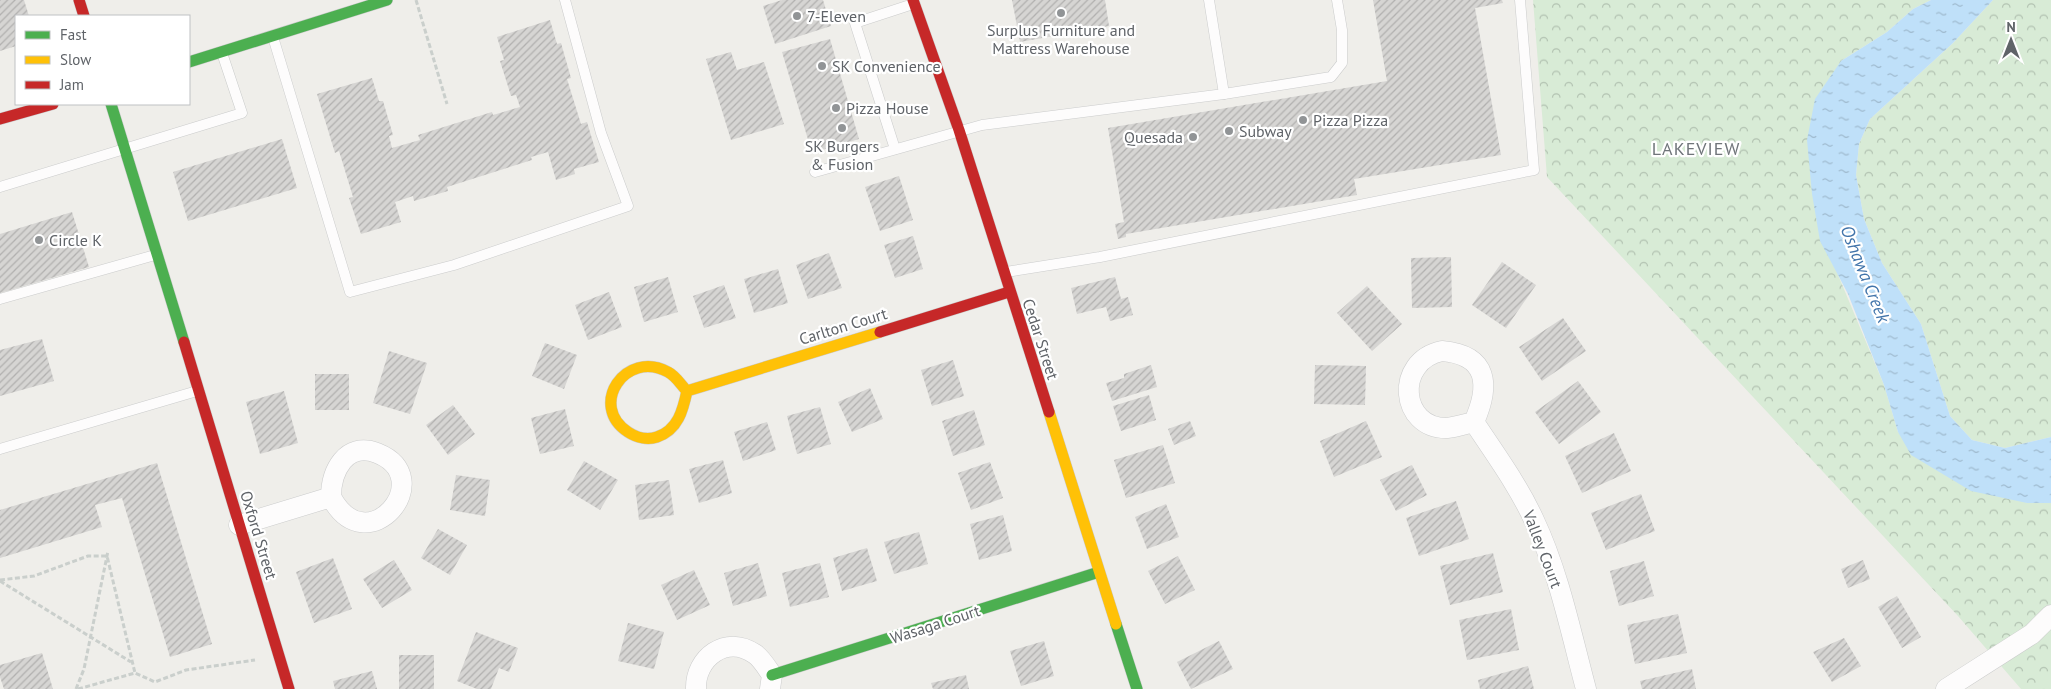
<svg xmlns="http://www.w3.org/2000/svg" width="2051" height="689" viewBox="0 0 2051 689" font-family="'PT Sans',sans-serif">
  <style>
    .forest { fill: url(#forest-crowns) }
    .water { fill: url(#water-ripples) }
    .building { fill: url(#building-hatch) }
    .lines { fill: none; stroke-linecap: round; stroke-linejoin: round }
    .lane-casing { stroke: #cbcccc; stroke-width: 11 }
    .street-casing { stroke: #cbcccc; stroke-width: 21 }
    .fast-casing { stroke: #cacacb; stroke-width: 12 }
    .slow-casing { stroke: #cacacb; stroke-width: 12 }
    .jam-casing { stroke: #cacacb; stroke-width: 12 }
    .path { stroke: #cacfcc; stroke-width: 3; stroke-dasharray: 5 2.5; stroke-linecap: butt }
    .lane { stroke: #fdfcfc; stroke-width: 10 }
    .street { stroke: #fdfcfc; stroke-width: 20 }
    .fast { stroke: #4caf50; stroke-width: 11 }
    .slow { stroke: #ffc107; stroke-width: 11 }
    .jam { stroke: #c62828; stroke-width: 11 }
    .poi-dot { fill: #919496; stroke: #fff; stroke-width: 2 }
    .labels { text-anchor: middle; stroke-width: 4.5; stroke-linejoin: round; paint-order: stroke }
    .poi-label { font-size: 16px; fill: #5f6368; stroke: #fff; text-anchor: start }
    .street-label { font-size: 16px; fill: #5f6368; stroke: #fff }
    .neighbourhood-label { font-size: 18px; letter-spacing: 1px; fill: #70757a; stroke: #fff }
    .water-label { font-size: 18px; font-style: italic; fill: #4174aa; stroke: #fff }
  </style>
  <defs>
    <pattern id="forest-crowns" width="20" height="18" patternUnits="userSpaceOnUse" patternTransform="scale(1.25)"><rect width="20" height="18" fill="#d8ebd6"/><path d="M2 6a3 3 0 1 1 6 0M12 15a3 3 0 1 1 6 0" fill="none" stroke="#b2c2b1"/></pattern>
    <pattern id="water-ripples" width="26" height="14" patternUnits="userSpaceOnUse" patternTransform="scale(1.25)"><rect width="26" height="14" fill="#bfe0f9"/><path d="M2 4q2-2 4 0t4 0M15 11q2-2 4 0t4 0" fill="none" stroke="#9eb9cd"/></pattern>
    <pattern id="building-hatch" width="6" height="6" patternUnits="userSpaceOnUse" patternTransform="scale(1.25)"><rect width="6" height="6" fill="#d6d5d3"/><path d="M-1 1l2-2M0 6l6-6M5 7l2-2" fill="none" stroke="#b1b0af"/></pattern>
  </defs>
  <rect width="100%" height="100%" fill="#efeeea"/>
  <g class="forest">
    <path d="M1533 0H1931L1913 9 1887 32 1841 61 1836 270 1884 385 1898 432 2027 503H2051V689H2021L1958 616 1547 177Z"/>
    <path d="M1993 0H2051V437L2005 448 1972 440 1950 416 1921 324 1882 263 1864 219 1856 175 1859 144 1870 119 1953 43Z"/>
  </g>
  <path class="water" d="M1931 0H1993L1953 43 1870 119 1859 144 1856 175 1864 219 1882 263 1921 324 1950 416 1972 440 2005 448 2051 437V503H2027L1971 491 1911 455 1898 432 1884 385 1848 294 1820 241 1812 194 1807 140 1815 99 1841 61 1887 32 1913 9Z"/>
  <g class="building">
    <path d="M0 0H24L29 16H16V46L0 51Z"/>
    <path d="M782 0H823L831 26 775 44 763 6Z"/>
    <path d="M1012 0H1105L1109 26 1020 42Z"/>
    <path d="M1373 0H1502L1503 3 1475 8 1501 155 1354 179 1357 195 1126 234V237L1118 239 1115 224 1124 222 1108 128 1387 81Z"/>
    <path d="M550 20 557 44 561 43 571 78 567 79 581 124 587 122 599 162 574 169 575 174 556 180 548 152 531 157 532 160 447 187 448 191 414 201 413 196 395 202 401 222 361 234 349 198 353 197 339 151 335 153 317 94 372 78 379 101H383L393 135 389 136 392 148 420 140 418 135 492 112 493 115 520 107 516 95 511 96 500 61 504 60 497 37Z"/>
    <path d="M830 39 859 139 812 153 782 52Z"/>
    <path d="M731 52 737 70 764 62 784 124 731 140 706 59Z"/>
    <path d="M282 139 297 188 188 221 173 172Z"/>
    <path d="M899 176 913 220 880 231 865 187Z"/>
    <path d="M72 212 89 267 0 293V234Z"/>
    <path d="M913 236 923 269 895 278 884 245Z"/>
    <path d="M829 253 842 288 808 299 796 265Z"/>
    <path d="M1451 257 1452 307 1412 308 1411 258Z"/>
    <path d="M1502 262 1536 285 1506 328 1472 305Z"/>
    <path d="M778 269 788 303 754 313 744 279Z"/>
    <path d="M668 277 678 312 644 322 634 287Z"/>
    <path d="M1115 277 1121 299 1128 297 1133 315 1110 321 1106 307 1077 314 1071 288Z"/>
    <path d="M724 285 736 318 704 328 693 296Z"/>
    <path d="M1367 286 1402 324 1372 351 1337 313Z"/>
    <path d="M609 292 622 327 588 340 575 305Z"/>
    <path d="M1563 318 1586 351 1542 381 1519 347Z"/>
    <path d="M42 339 54 381 0 396V350Z"/>
    <path d="M545 343 577 355 564 389 532 376Z"/>
    <path d="M389 351 427 363 410 414 373 403Z"/>
    <path d="M953 360 964 396 932 406 921 370Z"/>
    <path d="M1151 365 1157 387 1112 401 1106 383 1124 378V374Z"/>
    <path d="M1315 365 1366 366 1365 405 1314 404Z"/>
    <rect x="315" y="374" width="34" height="36"/>
    <path d="M1578 381 1601 412 1559 444 1535 412Z"/>
    <path d="M870 388 883 419 852 432 838 402Z"/>
    <path d="M284 391 298 443 260 454 246 402Z"/>
    <path d="M1149 395 1156 420 1121 431 1113 406Z"/>
    <path d="M453 405 475 434 448 455 426 425Z"/>
    <path d="M820 407 831 444 797 454 787 416Z"/>
    <path d="M565 409 574 446 540 454 531 418Z"/>
    <path d="M974 410 985 445 953 456 942 421Z"/>
    <path d="M1190 421 1196 436 1174 445 1168 429Z"/>
    <path d="M1366 421 1382 457 1334 477 1320 441Z"/>
    <path d="M767 422 776 450 743 461 734 432Z"/>
    <path d="M1614 433 1631 471 1582 493 1565 456Z"/>
    <path d="M1163 445 1175 483 1126 498 1114 460Z"/>
    <path d="M723 460 732 493 699 503 689 469Z"/>
    <path d="M584 461 618 480 600 510 567 490Z"/>
    <path d="M990 462 1003 498 971 510 958 473Z"/>
    <path d="M157 463 212 644 170 657 122 498 95 505 102 527 0 558V510Z"/>
    <path d="M1412 465 1427 495 1396 511 1380 480Z"/>
    <path d="M456 475 490 480 485 516 450 510Z"/>
    <path d="M669 480 674 515 639 520 635 485Z"/>
    <path d="M1641 494 1655 531 1606 550 1591 513Z"/>
    <path d="M1456 501 1469 539 1419 556 1406 518Z"/>
    <path d="M1166 504 1179 537 1147 549 1135 517Z"/>
    <path d="M1003 515 1012 551 979 560 970 524Z"/>
    <path d="M438 529 467 545 450 575 421 558Z"/>
    <path d="M919 532 928 564 894 574 884 542Z"/>
    <path d="M867 548 877 581 842 591 833 558Z"/>
    <path d="M1493 553 1503 592 1450 605 1440 566Z"/>
    <path d="M1178 556 1195 590 1165 604 1148 571Z"/>
    <path d="M333 558 352 609 314 623 296 572Z"/>
    <path d="M394 560 412 590 382 608 363 579Z"/>
    <path d="M1863 560 1870 579 1848 588 1841 569Z"/>
    <path d="M1644 561 1654 596 1619 606 1610 571Z"/>
    <path d="M758 563 767 596 733 606 724 573Z"/>
    <path d="M820 563 829 597 790 607 782 573Z"/>
    <path d="M694 570 710 605 677 620 661 585Z"/>
    <path d="M1897 596 1921 637 1902 648 1878 607Z"/>
    <path d="M1511 609 1519 650 1467 660 1459 620Z"/>
    <path d="M1678 614 1687 653 1635 664 1627 625Z"/>
    <path d="M628 623 664 632 654 669 618 661Z"/>
    <path d="M476 632 518 648 509 672 499 668 491 689H477L457 681Z"/>
    <path d="M1844 638 1861 666 1832 682 1813 652Z"/>
    <path d="M1044 641 1054 676 1021 686 1010 651Z"/>
    <path d="M1219 641 1233 669 1191 689 1177 662Z"/>
    <path d="M42 653 53 689H4L0 677V665Z"/>
    <rect x="399" y="655" width="35" height="34"/>
    <path d="M1528 666 1534 689H1480L1478 680Z"/>
    <path d="M1692 669 1696 689H1642L1640 681Z"/>
    <path d="M372 671 377 689H335L333 681Z"/>
    <path d="M966 675 969 689H933L931 683Z"/>
  </g>
  <g class="lines">
    <defs>
      <g id="lane">
        <path d="M1209 0 1224 94"/>
        <path d="M273 37 350 292 454 265 628 206 601 133 565 0"/>
        <path d="M895 149 855 23 913 4"/>
        <path d="M815 172 982 125 1224 94 1331 77 1342 63V30L1337 0"/>
        <path d="M0 187 242 113 222 53"/>
        <path d="M1006 272 1100 257 1534 170 1520 0"/>
        <path d="M0 299 155 255"/>
        <path d="M0 449 197 391"/>
      </g>
      <g id="street">
        <path d="M1442 351C1489 355 1490 386 1474 422 1465 424 1456 427 1447 428 1400 429 1394 361 1442 351Z"/>
        <path d="M1474 422C1495 454 1518 485 1534 520 1559 573 1571 633 1586 689"/>
        <path d="M239 525 331 497C367 565 440 478 377 453 346 441 331 471 331 497"/>
        <path d="M696 689C695 658 726 634 755 654 762 659 767 668 772 675L770 689"/>
        <path d="M1946 689 2032 634 2051 615"/>
      </g>
      <g id="fast">
        <path d="M189 62 387 0"/>
        <path d="M111 104 184 342"/>
        <path d="M1116 624 1137 689"/>
        <path d="M772 675 1099 572"/>
      </g>
      <g id="slow">
        <path d="M687 391C683 410 678 430 657 437 648 440 637 438 628 432 588 406 625 349 668 372 676 376 681 385 687 391L880 332"/>
        <path d="M1049 412 1116 624"/>
      </g>
      <g id="jam">
        <path d="M79 0 84 16"/>
        <path d="M913 0 959 130 1049 412"/>
        <path d="M0 119 53 104"/>
        <path d="M880 332 1009 292"/>
        <path d="M184 342 289 689"/>
      </g>
    </defs>
    <use href="#lane" class="lane-casing"/>
    <use href="#street" class="street-casing"/>
    <use href="#fast" class="fast-casing"/>
    <use href="#slow" class="slow-casing"/>
    <use href="#jam" class="jam-casing"/>
    <g class="path">
      <path d="M416 0 447 104"/>
      <path d="M0 580 34 576 88 556H107L135 673"/>
      <path d="M0 581 131 662"/>
      <path d="M76 689 84 669 108 551"/>
      <path d="M78 689 135 673 155 682 186 670 255 660"/>
    </g>
    <use href="#lane" class="lane"/>
    <use href="#street" class="street"/>
    <use href="#fast" class="fast"/>
    <use href="#slow" class="slow"/>
    <use href="#jam" class="jam"/>
  </g>
  <g class="poi-dot">
    <circle cx="1061" cy="13" r="5"/>
    <circle cx="797" cy="16" r="5"/>
    <circle cx="822" cy="66" r="5"/>
    <circle cx="836" cy="108" r="5"/>
    <circle cx="1303" cy="120" r="5"/>
    <circle cx="842" cy="128" r="5"/>
    <circle cx="1229" cy="131" r="5"/>
    <circle cx="1193" cy="137" r="5"/>
    <circle cx="39" cy="240" r="5"/>
  </g>
  <g class="labels">
    <g class="poi-label">
      <text x="807" y="22">7-Eleven</text>
      <text x="1061" y="36" text-anchor="middle">Surplus Furniture and<tspan x="1061" dy="18">Mattress Warehouse</tspan></text>
      <text x="832" y="72">SK Convenience</text>
      <text x="846" y="114">Pizza House</text>
      <text x="1313" y="126">Pizza Pizza</text>
      <text x="1239" y="137">Subway</text>
      <text x="1183" y="143" text-anchor="end">Quesada</text>
      <text x="842" y="152" text-anchor="middle">SK Burgers<tspan x="842" dy="18">&amp; Fusion</tspan></text>
      <text x="49" y="246">Circle K</text>
    </g>
    <g class="street-label">
      <text transform="translate(843 326) rotate(-17)" y="6">Carlton Court</text>
      <text transform="translate(1041 339) rotate(72)" y="6">Cedar Street</text>
      <text transform="translate(259 535) rotate(73)" y="6">Oxford Street</text>
      <text transform="translate(1543 549) rotate(69)" y="6">Valley Court</text>
      <text transform="translate(935 624) rotate(-18)" y="6">Wasaga Court</text>
    </g>
    <g class="neighbourhood-label">
      <text x="1696" y="155">LAKEVIEW</text>
    </g>
    <g class="water-label">
      <text transform="translate(1865 274) rotate(68)" y="6">Oshawa Creek</text>
    </g>
  </g>
  <rect x="15" y="15" width="175" height="90" fill="#ffffff" stroke="#bfc1c3"/>
  <rect x="25" y="31" width="25" height="8" fill="#4caf50" stroke="#bfc1c3"/>
  <text x="60" y="40" font-size="15" fill="#5f6368">Fast</text>
  <rect x="25" y="56" width="25" height="8" fill="#ffc107" stroke="#bfc1c3"/>
  <text x="60" y="65" font-size="15" fill="#5f6368">Slow</text>
  <rect x="25" y="81" width="25" height="8" fill="#c62828" stroke="#bfc1c3"/>
  <text x="60" y="90" font-size="15" fill="#5f6368">Jam</text>
  <g transform="translate(2011 40)" stroke="#ffffff" stroke-width="4" paint-order="stroke">
  <path d="M0-4L9 19L0 12L-9 19Z" fill="#5f6368"/>
  <text y="-8" font-size="14" font-weight="bold" text-anchor="middle" fill="#5f6368">N</text>
  </g>
</svg>
